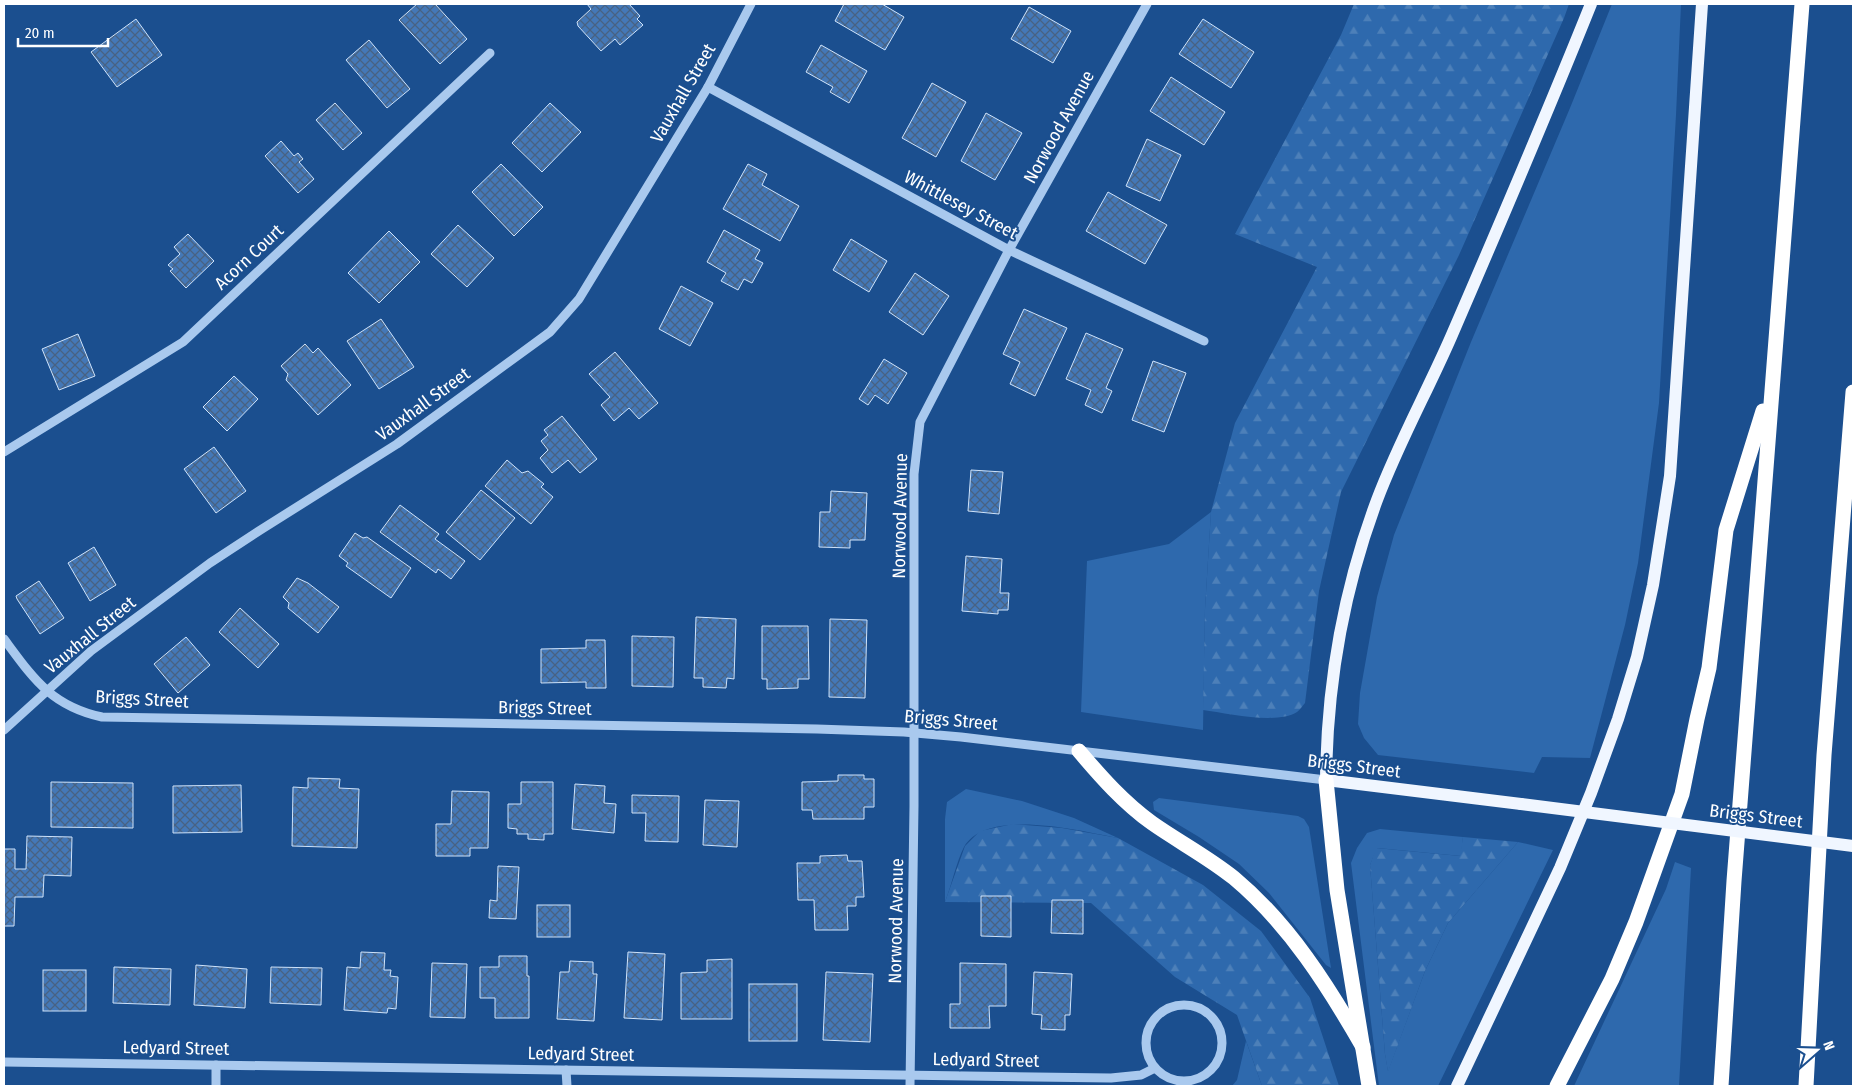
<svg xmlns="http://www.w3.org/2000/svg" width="1857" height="1090" viewBox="0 0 1857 1090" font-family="'Fira Sans Condensed',sans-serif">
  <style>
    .grass { fill: #2e69ad }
    .forest { fill: url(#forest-firs) }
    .building { fill: url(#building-cross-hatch); stroke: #cfe3fa }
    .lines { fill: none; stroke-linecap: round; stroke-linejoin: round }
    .minor { stroke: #a9c9ee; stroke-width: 9 }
    .major { stroke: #f0f6ff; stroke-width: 12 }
    .highway { stroke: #fff; stroke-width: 15 }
    .major-bridge { stroke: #f0f6ff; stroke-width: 12 }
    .labels { text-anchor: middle; stroke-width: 4; stroke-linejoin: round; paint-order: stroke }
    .street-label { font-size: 18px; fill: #fff; stroke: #1b4f8f }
  </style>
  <defs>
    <pattern id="forest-firs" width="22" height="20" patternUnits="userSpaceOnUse" patternTransform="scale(1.25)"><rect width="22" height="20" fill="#2e69ad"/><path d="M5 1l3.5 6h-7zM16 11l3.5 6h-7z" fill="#4d80b9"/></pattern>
    <pattern id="building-cross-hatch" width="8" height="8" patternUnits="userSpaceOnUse" patternTransform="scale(1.25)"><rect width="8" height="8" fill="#4478b7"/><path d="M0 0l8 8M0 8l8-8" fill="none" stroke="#486282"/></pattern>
  </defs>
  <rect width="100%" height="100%" fill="#1b4f8f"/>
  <g class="grass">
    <path d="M1612 4H1681L1676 115 1659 403 1638 563 1625 625 1590 758 1542 757 1534 773 1378 755 1364 738 1358 724 1360 693 1377 597 1394 535 1471 342 1570 108Z"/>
    <path d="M1211 512 1205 609 1203 730 1081 712 1087 561 1169 544Z"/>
    <path d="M966 789 1022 801 1074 818 1118 838C1081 831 987 807 964 847 957 860 951 887 945 902V819L947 802Z"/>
    <path d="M1159 798 1298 816 1304 819 1309 827 1331 968 1326 965 1269 893 1239 864 1199 837 1154 810 1153 802Z"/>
    <path d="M1380 829 1463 837 1461 856 1377 848 1370 865 1385 1054 1388 1071 1425 971 1448 923 1518 842 1553 850 1438 1086H1379L1351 863 1357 848 1367 833Z"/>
    <path d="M1675 862 1691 868 1679 1086H1574L1666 889Z"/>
    <path d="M1246 1041 1262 1086H1232L1237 1080Z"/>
  </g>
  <g class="forest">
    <path d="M1354 4H1569L1564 18 1459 255 1341 492 1319 591 1305 703C1303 705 1300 710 1297 712 1276 725 1227 713 1203 710L1205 609 1211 512 1235 423 1317 267 1235 234 1341 35Z"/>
    <path d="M1013 824 1062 828 1118 838 1203 885 1261 931 1310 998 1339 1086H1262L1237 1015 1175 977 1091 903 945 902 965 846 980 831Z"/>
    <path d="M1463 837 1518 842 1448 923 1425 971 1388 1072 1385 1054 1370 865 1376 848 1460 856Z"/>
  </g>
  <g class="building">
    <path d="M417 4H435L467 39 440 64 399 20Z"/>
    <path d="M587 4H629L640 16 637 19 643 25 620 45 615 39 601 51 578 26 577 22 591 9Z"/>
    <path d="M844 4H882L904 17 885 50 835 21Z"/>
    <path d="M1029 7 1071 31 1053 63 1011 39Z"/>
    <path d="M136 19 162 55 117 87 91 52Z"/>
    <path d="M1203 19 1254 52 1231 88 1179 54Z"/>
    <path d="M369 40 410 89 387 108 346 60Z"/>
    <path d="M821 45 867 71 849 103 830 92 833 87 806 72Z"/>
    <path d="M1171 77 1225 112 1204 145 1150 111Z"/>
    <path d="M932 83 966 102 936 157 902 138Z"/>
    <path d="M335 103 362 133 343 150 316 120Z"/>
    <path d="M550 103 581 132 542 172 512 143Z"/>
    <path d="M986 113 1022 133 995 180 961 161Z"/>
    <path d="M1147 139 1181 155 1160 201 1126 186Z"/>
    <path d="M281 141 294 156 298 153 303 159 299 162 314 179 298 193 265 156Z"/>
    <path d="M501 164 543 207 514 236 472 192Z"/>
    <path d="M748 164 767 174 762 185 799 206 780 241 723 209Z"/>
    <path d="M1108 192 1167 225 1145 264 1086 231Z"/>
    <path d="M458 225 494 258 467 287 431 254Z"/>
    <path d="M724 230 760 250 755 259 763 263 752 283 744 279 738 290 721 281 726 273 707 262Z"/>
    <path d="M389 231 420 262 379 303 348 273Z"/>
    <path d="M188 234 214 261 186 288 170 271 173 269 168 265 180 254 174 247Z"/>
    <path d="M851 239 887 261 869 292 833 270Z"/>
    <path d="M915 273 949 296 923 335 889 312Z"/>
    <path d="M681 286 713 303 690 346 659 329Z"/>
    <path d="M1024 309 1067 328 1035 396 1010 384 1020 362 1003 354Z"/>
    <path d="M381 319 414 367 379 389 347 341Z"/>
    <path d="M1086 333 1123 349 1106 388 1112 391 1102 413 1085 405 1091 390 1066 379Z"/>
    <path d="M78 334 95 376 59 390 42 349Z"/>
    <path d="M305 344 313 353 318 348 351 385 318 415 286 380 288 374 281 366Z"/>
    <path d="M615 352 658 403 639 419 629 408 614 421 601 405 610 397 589 374Z"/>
    <path d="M884 359 907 373 888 404 875 395 868 405 859 399Z"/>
    <path d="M1153 361 1186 373 1164 432 1132 420Z"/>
    <path d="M234 376 258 399 227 431 203 407Z"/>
    <path d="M562 416 597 459 580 473 568 460 552 473 540 458 548 450 541 441 548 435 544 430Z"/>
    <path d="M214 447 246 491 216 513 184 469Z"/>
    <path d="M507 460 522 473 528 471 544 484 541 487 553 497 531 524 485 486Z"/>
    <path d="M971 470 1003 472 999 514 968 511Z"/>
    <path d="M481 490 515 518 480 560 446 532Z"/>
    <path d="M831 491 867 493 865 540H850V548L819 547 820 512H830Z"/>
    <path d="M400 505 439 534 435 539 465 561 451 579 438 569 436 573 380 532Z"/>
    <path d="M355 533 363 538 367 537 411 568 391 598 346 566 348 563 339 556Z"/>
    <path d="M94 547 116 585 90 601 68 563Z"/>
    <path d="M966 556 1002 559 1000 593H1009L1008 610H998V614L962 611Z"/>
    <path d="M297 578 308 583 339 607 318 633 288 608 289 603 283 597Z"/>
    <path d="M39 581 64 618 40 634 17 599 16 596Z"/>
    <path d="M240 608 279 644 258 668 219 632Z"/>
    <path d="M696 617 736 619 734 679 727 678 726 688 703 687V678H694Z"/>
    <path d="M830 619 867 620 865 698 829 697Z"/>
    <path d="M762 626H808L809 679H798V688L767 689V679H762Z"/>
    <path d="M632 636 674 637 673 687 632 686Z"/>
    <path d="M186 637 210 665 178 693 154 664Z"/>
    <path d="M586 640H605L606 688H586V682L541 683V649L586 648Z"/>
    <path d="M838 775H864V779H874V807H864V819H813L812 810H802V782L838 781Z"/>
    <path d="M308 778 340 779 339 788 359 789 357 848 292 846 293 787 308 788Z"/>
    <path d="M51 782 133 783V828L51 827Z"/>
    <path d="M521 782H553V834H544V840L528 839V834H517V829L508 828V804H521Z"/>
    <path d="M575 784 605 786 604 803 616 804 614 833 572 829Z"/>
    <path d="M241 785 242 832 173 833V786Z"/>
    <path d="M452 791 489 792 488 848H470V856H436V824H451Z"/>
    <path d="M632 795 679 796 678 842 645 841 646 813H632Z"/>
    <path d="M705 800 739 801 737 847 703 845Z"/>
    <path d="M27 836 72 837 71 876 44 875 43 897H15L14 926H4V849H15V869H26Z"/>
    <path d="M847 855 848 861H862L864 897H856V906H847L848 930H815L814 900H798L797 863H820V856Z"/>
    <path d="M498 866 519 867 516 919 489 918 490 900 497 901Z"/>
    <path d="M981 896H1011V937L981 936Z"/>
    <path d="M1052 900H1083V934L1051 933Z"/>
    <rect x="537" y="905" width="33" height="32"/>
    <path d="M361 952 385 953 384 970H391L390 976 398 977 396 1009 388 1008 387 1013 344 1010 347 967 360 968Z"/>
    <path d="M628 952 665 954 662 1020 624 1018Z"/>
    <path d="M499 956H527V976H529V1018H495V998H480V967H499Z"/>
    <path d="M732 959V1019H681V973L707 972V960Z"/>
    <path d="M570 961 593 962V974H597L594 1021 557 1019 560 972H569Z"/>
    <path d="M432 963 467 964 465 1018 430 1017Z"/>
    <path d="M960 963 1006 964V1006H989L990 1028H950V1004H960Z"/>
    <path d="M196 965 247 969 245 1008 194 1005Z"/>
    <path d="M114 967 171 969 170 1005 113 1003Z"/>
    <path d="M271 967 322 968 321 1005 270 1003Z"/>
    <rect x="43" y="970" width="43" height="41"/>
    <path d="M826 972 873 974 870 1042 823 1040Z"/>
    <path d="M1034 972 1072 974 1070 1015H1065V1030L1041 1029 1042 1015 1032 1014Z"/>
    <rect x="749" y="984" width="48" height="57"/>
  </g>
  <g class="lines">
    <g class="minor">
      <path d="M708 87 1009 250 1204 341"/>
      <path d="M4 452 183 342 490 53"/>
      <path d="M4 639C33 678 51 706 102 717L817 729 904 732 961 737 1326 780"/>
      <path d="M4 730 91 651 210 563 262 529 397 444 550 332 579 299 708 87 751 4"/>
      <circle cx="1184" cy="1043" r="38"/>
      <path d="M4 1062 1111 1078 1141 1075 1155 1068"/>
      <path d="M216 1065V1086"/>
      <path d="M566 1070 567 1086"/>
      <path d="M910 1086 914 806V474L920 422 1009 250 1147 4"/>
    </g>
    <g class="major">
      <path d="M1521 804 1326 780C1327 683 1343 591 1377 500 1398 444 1427 392 1451 337 1499 226 1546 116 1591 4"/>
      <path d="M1457 1086 1560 868 1591 793 1618 719 1637 657 1653 585 1670 476 1702 4"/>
    </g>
    <g class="highway">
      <path d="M1079 751C1101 777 1124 803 1152 823 1179 842 1208 857 1234 878 1289 924 1328 986 1363 1047"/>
      <path d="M1326 780 1337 890 1369 1086"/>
      <path d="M1557 1086 1612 979 1636 922 1682 794 1697 719 1709 668 1726 530 1763 411"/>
      <path d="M1721 1086 1734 881 1802 4"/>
      <path d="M1806 1086 1824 755 1853 392"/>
    </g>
    <path class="major-bridge" d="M1521 804 1853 846"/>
  </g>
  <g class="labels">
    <g class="street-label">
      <text transform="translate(683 93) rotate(-60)" y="6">Vauxhall Street</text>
      <text transform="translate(1059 127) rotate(-61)" y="6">Norwood Avenue</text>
      <text transform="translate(961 205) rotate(28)" y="6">Whittlesey Street</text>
      <text transform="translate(249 257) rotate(-43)" y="6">Acorn Court</text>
      <text transform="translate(423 404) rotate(-36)" y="6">Vauxhall Street</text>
      <text transform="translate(900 516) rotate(-89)" y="6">Norwood Avenue</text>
      <text transform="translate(90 635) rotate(-39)" y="6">Vauxhall Street</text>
      <text transform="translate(142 699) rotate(3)" y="6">Briggs Street</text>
      <text transform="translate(545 708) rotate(1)" y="6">Briggs Street</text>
      <text transform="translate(951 720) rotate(5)" y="6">Briggs Street</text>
      <text transform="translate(1354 766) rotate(7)" y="6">Briggs Street</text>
      <text transform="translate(1756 816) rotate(7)" y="6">Briggs Street</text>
      <text transform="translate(896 921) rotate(-89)" y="6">Norwood Avenue</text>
      <text transform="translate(176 1048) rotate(1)" y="6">Ledyard Street</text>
      <text transform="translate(581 1054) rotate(1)" y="6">Ledyard Street</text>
      <text transform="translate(986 1060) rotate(1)" y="6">Ledyard Street</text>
    </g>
  </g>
  <rect width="1857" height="1090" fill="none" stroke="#ffffff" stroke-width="10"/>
  <g transform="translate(1817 1050) rotate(70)" stroke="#1b4f8f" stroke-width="4" paint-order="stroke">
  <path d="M0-4L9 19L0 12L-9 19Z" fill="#ffffff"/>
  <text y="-8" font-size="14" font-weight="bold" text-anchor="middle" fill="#ffffff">N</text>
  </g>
  <path d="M18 38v8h90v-8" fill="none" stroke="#ffffff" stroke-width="2.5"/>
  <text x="25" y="38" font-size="15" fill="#ffffff" stroke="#1b4f8f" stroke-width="4" paint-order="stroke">20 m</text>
</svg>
